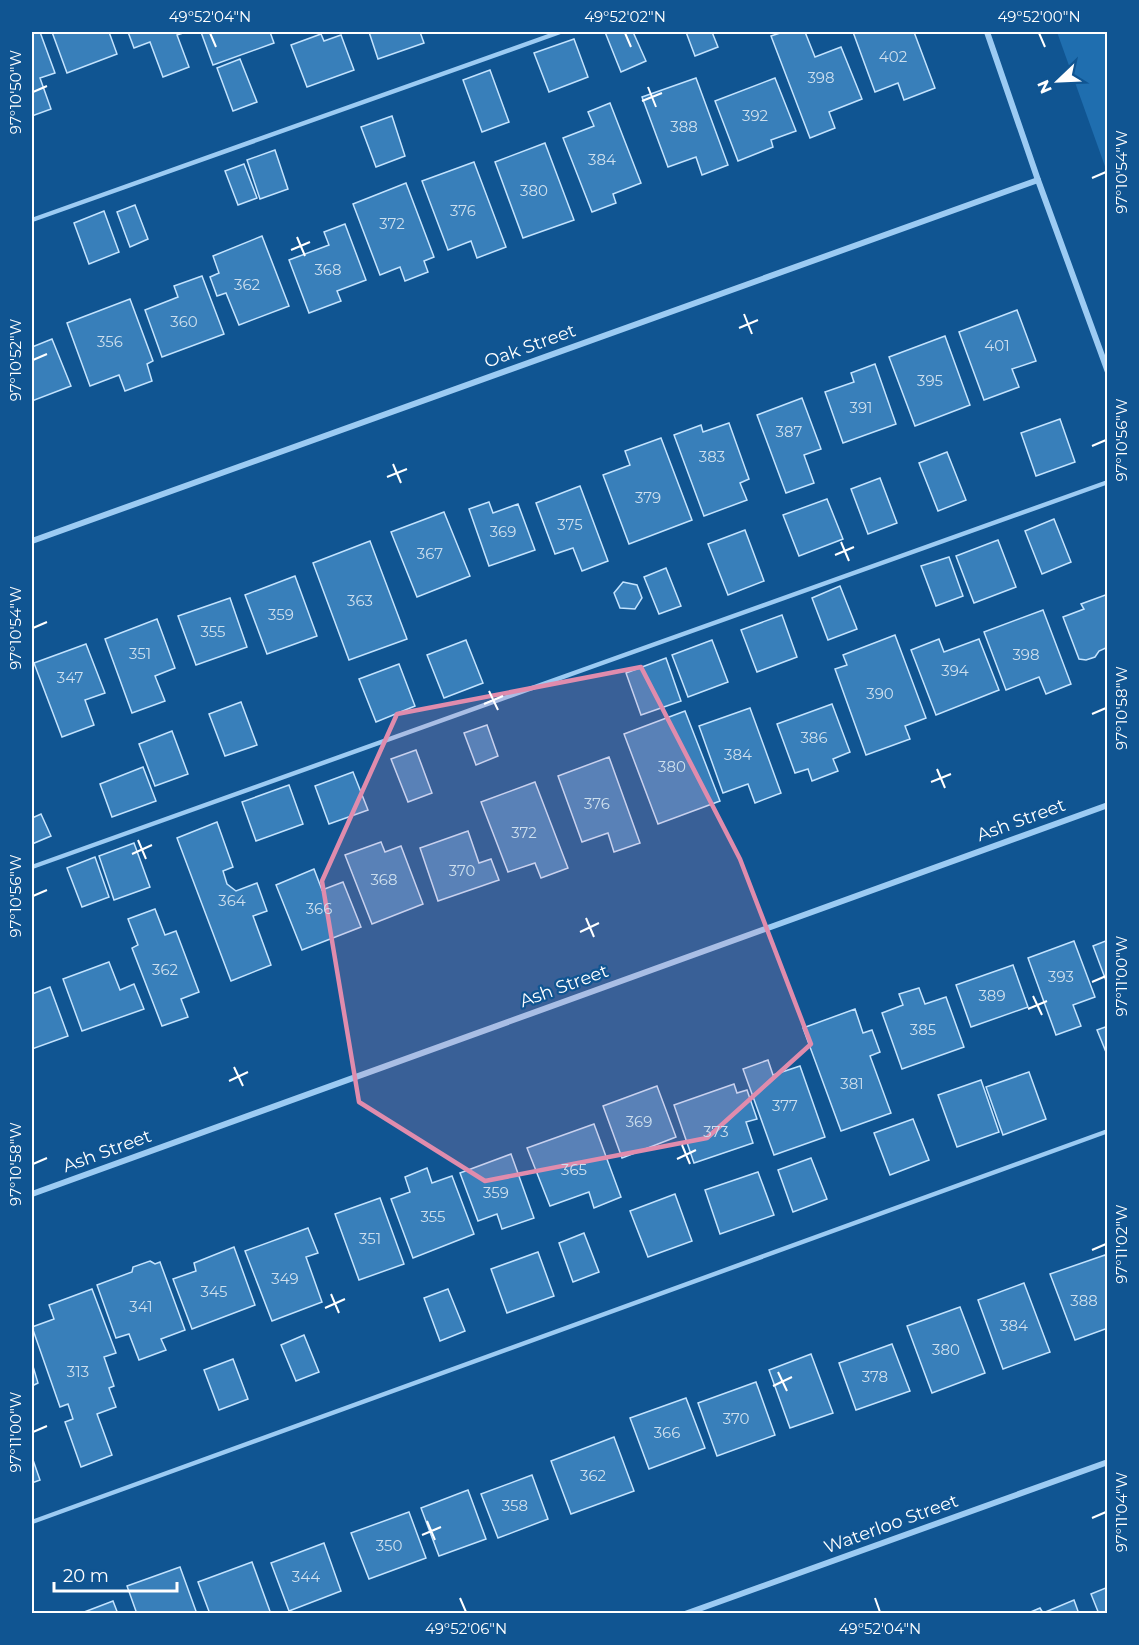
<svg xmlns="http://www.w3.org/2000/svg" width="1139" height="1645" viewBox="0 0 1139 1645" font-family="Montserrat,sans-serif">
  <style>
    .green { fill: #1f6eaf }
    .building { fill: #387fba; stroke: #c3e3fe; stroke-width: 1.5 }
    .lines { fill: none; stroke-linecap: round; stroke-linejoin: round }
    .lane { stroke: #9ccbf3; stroke-width: 4.5 }
    .street { stroke: #9ccbf3; stroke-width: 6 }
    .marked { fill: #e08cad; fill-opacity: 0.2; stroke: #e08cad; stroke-width: 4.5; stroke-linejoin: round }
    .ticks { fill: none; stroke: #fff; stroke-width: 2 }
    .labels { text-anchor: middle; stroke-width: 4.5; stroke-linejoin: round; paint-order: stroke }
    .number-label { font-size: 15px; fill: #cddfee }
    .street-label { font-size: 18px; fill: #fff; stroke: #105592 }
    .neatline { fill: none; stroke: #fff; stroke-width: 2 }
    .ticks-label { font-size: 15px; text-anchor: middle; fill: #fff }
  </style>
  <rect width="100%" height="100%" fill="#105592"/>
  <path class="green" d="M1057 32H1107V172Z"/>
  <g class="building">
    <path d="M32 32H40L55 73 40 78 51 109 32 116Z"/>
    <path d="M52 32H109L117 54 67 73Z"/>
    <path d="M128 32H186L177 35 189 67 163 77 150 42 134 48Z"/>
    <path d="M201 32H270L274 43 213 65Z"/>
    <path d="M369 32H420L424 43 378 59Z"/>
    <path d="M605 32H633L646 61 621 72Z"/>
    <path d="M686 32H712L718 47 695 56Z"/>
    <path d="M783 32H805L815 57 841 47 862 99 829 112 835 128 810 138 771 36Z"/>
    <path d="M853 32H914L935 88 904 100 898 83 875 92Z"/>
    <path d="M321 34 324 41 341 35 354 70 307 87 291 45Z"/>
    <path d="M574 39 588 77 549 92 534 53Z"/>
    <path d="M240 59 257 102 233 111 217 68Z"/>
    <path d="M490 70 509 122 482 132 463 80Z"/>
    <path d="M696 78 728 165 702 175 696 157 668 167 642 97Z"/>
    <path d="M775 78 796 131 771 140 773 147 738 161 715 101Z"/>
    <path d="M610 103 641 183 613 194 616 203 592 212 563 138 594 126 588 112Z"/>
    <path d="M392 116 405 156 376 167 361 127Z"/>
    <path d="M545 143 574 220 523 238 495 162Z"/>
    <path d="M275 150 288 189 260 199 247 160Z"/>
    <path d="M474 162 506 247 477 258 471 241 448 250 422 181Z"/>
    <path d="M244 164 257 198 238 205 225 171Z"/>
    <path d="M406 183 434 257 424 261 428 272 405 281 400 267 380 275 353 204Z"/>
    <path d="M135 205 148 239 130 247 117 212Z"/>
    <path d="M104 211 119 252 89 264 74 223Z"/>
    <path d="M345 224 366 280 337 291 341 301 309 313 289 260 329 245 324 232Z"/>
    <path d="M262 236 289 306 239 325 226 293 217 296 210 277 219 273 213 256Z"/>
    <path d="M202 276 224 334 162 357 145 310 178 297 174 286Z"/>
    <path d="M130 299 153 361 147 364 152 381 125 391 119 375 90 386 67 323Z"/>
    <path d="M1017 310 1036 361 1012 369 1019 387 984 400 959 332Z"/>
    <path d="M945 336 970 405 915 426 889 357Z"/>
    <path d="M52 339 71 386 32 401V347Z"/>
    <path d="M875 364 896 424 843 443 825 392 854 382 851 373Z"/>
    <path d="M802 398 821 449 804 455 814 483 786 493 757 415Z"/>
    <path d="M1060 419 1075 462 1036 476 1021 433Z"/>
    <path d="M729 423 749 479 740 483 747 500 704 516 674 435 701 425 703 432Z"/>
    <path d="M661 438 692 520 629 544 603 475 630 465 625 451Z"/>
    <path d="M947 452 966 500 938 511 919 463Z"/>
    <path d="M880 478 897 523 868 534 851 489Z"/>
    <path d="M580 486 608 561 582 571 573 548 555 554 536 503Z"/>
    <path d="M827 499 843 539 799 556 783 515Z"/>
    <path d="M489 502 493 513 518 504 535 550 489 566 469 509Z"/>
    <path d="M444 512 470 576 417 597 391 532Z"/>
    <path d="M1054 519 1071 562 1042 574 1025 531Z"/>
    <path d="M745 530 764 581 728 595 708 544Z"/>
    <path d="M998 540 1016 587 974 603 956 556Z"/>
    <path d="M370 541 407 639 349 660 313 563Z"/>
    <path d="M949 557 963 596 936 606 921 566Z"/>
    <path d="M666 568 681 606 659 614 644 577Z"/>
    <path d="M295 576 317 636 267 654 245 595Z"/>
    <path d="M623 582 637 585 642 598 635 609 620 608 614 593Z"/>
    <path d="M840 586 857 629 828 640 812 598Z"/>
    <path d="M1108 594V647L1099 651 1095 657 1086 660 1079 659 1063 617 1084 609 1081 604Z"/>
    <path d="M230 598 247 647 196 665 178 616Z"/>
    <path d="M1043 610 1071 684 1046 694 1039 677 1006 690 984 632Z"/>
    <path d="M782 615 797 657 757 672 741 630Z"/>
    <path d="M157 619 175 668 155 676 165 701 132 713 105 639Z"/>
    <path d="M895 635 926 718 905 726 910 739 866 755 835 669 847 665 843 655Z"/>
    <path d="M939 639 944 652 979 639 999 690 936 715 911 650Z"/>
    <path d="M466 640 483 683 444 698 427 655Z"/>
    <path d="M712 640 728 682 688 697 672 655Z"/>
    <path d="M86 644 105 693 85 700 94 725 62 737 34 663Z"/>
    <path d="M666 658 681 701 641 715 626 673Z"/>
    <path d="M399 664 415 706 376 722 359 679Z"/>
    <path d="M241 702 257 745 225 756 209 714Z"/>
    <path d="M832 704 850 752 833 759 838 771 812 781 808 769 795 773 777 724Z"/>
    <path d="M750 708 781 793 755 803 748 784 723 793 699 726Z"/>
    <path d="M685 711 720 801 658 824 624 734Z"/>
    <path d="M487 725 498 756 476 765 464 733Z"/>
    <path d="M172 731 188 774 155 786 139 744Z"/>
    <path d="M416 750 432 793 408 802 391 759Z"/>
    <path d="M609 757 640 843 614 852 608 833 582 842 558 776Z"/>
    <path d="M143 767 156 801 112 817 100 784Z"/>
    <path d="M353 772 368 810 329 824 315 786Z"/>
    <path d="M535 782 568 868 541 878 535 863 508 872 481 802Z"/>
    <path d="M289 785 303 824 256 841 242 802Z"/>
    <path d="M41 814 51 836 32 844V818Z"/>
    <path d="M217 822 233 867 223 871 227 884 236 891 257 883 267 911 253 916 271 965 231 981 177 838Z"/>
    <path d="M468 831 479 863 491 859 499 880 438 901 420 848Z"/>
    <path d="M381 842 385 852 401 846 423 904 372 924 345 855Z"/>
    <path d="M134 843 150 887 114 900 99 856Z"/>
    <path d="M95 857 109 897 82 907 67 868Z"/>
    <path d="M314 869 322 890 343 882 361 927 302 950 276 885Z"/>
    <path d="M155 909 165 935 176 931 199 992 181 999 188 1017 162 1026 132 948 138 945 128 919Z"/>
    <path d="M1108 940V986L1093 946Z"/>
    <path d="M1074 941 1095 997 1073 1005 1081 1026 1056 1035 1028 958Z"/>
    <path d="M109 962 120 990 134 984 144 1009 82 1031 63 979Z"/>
    <path d="M1013 965 1028 1007 971 1027 956 985Z"/>
    <path d="M50 987 68 1036 32 1049V994Z"/>
    <path d="M919 988 925 1004 946 997 964 1047 902 1069 882 1013 903 1005 899 994Z"/>
    <path d="M855 1009 863 1033 872 1030 880 1052 870 1056 891 1113 841 1131 803 1028Z"/>
    <path d="M1108 1026V1057L1097 1030Z"/>
    <path d="M768 1060 773 1075 800 1066 825 1137 774 1155 743 1069Z"/>
    <path d="M1029 1072 1046 1119 1003 1135 986 1087Z"/>
    <path d="M981 1080 999 1132 957 1147 938 1095Z"/>
    <path d="M734 1084 737 1093 747 1090 757 1119 746 1122 753 1143 694 1163 674 1105Z"/>
    <path d="M657 1086 676 1137 622 1158 603 1106Z"/>
    <path d="M913 1119 929 1160 890 1175 874 1133Z"/>
    <path d="M594 1124 621 1197 594 1208 589 1192 550 1206 527 1148Z"/>
    <path d="M511 1154 534 1218 502 1229 497 1214 478 1221 460 1173Z"/>
    <path d="M811 1158 827 1199 793 1212 778 1170Z"/>
    <path d="M427 1168 432 1183 452 1176 474 1234 413 1258 391 1199 410 1192 405 1177Z"/>
    <path d="M758 1172 774 1215 720 1234 705 1190Z"/>
    <path d="M675 1194 692 1241 648 1257 630 1211Z"/>
    <path d="M380 1198 404 1264 359 1280 335 1214Z"/>
    <path d="M308 1228 318 1253 306 1257 322 1302 272 1321 245 1251Z"/>
    <path d="M584 1233 599 1272 573 1282 559 1243Z"/>
    <path d="M234 1247 255 1305 192 1329 173 1279 196 1271 194 1263Z"/>
    <path d="M538 1252 554 1296 507 1313 491 1269Z"/>
    <path d="M1105 1255 1108 1262V1328L1075 1340 1050 1274Z"/>
    <path d="M150 1261 155 1264 160 1262 185 1330 161 1339 166 1350 139 1360 129 1334 116 1338 97 1285 132 1272 133 1267Z"/>
    <path d="M1024 1283 1050 1352 1003 1369 978 1300Z"/>
    <path d="M92 1289 116 1353 104 1357 114 1386 109 1388 116 1407 97 1414 112 1455 81 1467 65 1422 73 1419 68 1404 60 1407 32 1327 54 1319 49 1305Z"/>
    <path d="M448 1289 465 1331 440 1341 424 1298Z"/>
    <path d="M960 1307 985 1373 932 1393 907 1326Z"/>
    <path d="M304 1335 319 1372 296 1381 281 1345Z"/>
    <path d="M892 1344 910 1391 856 1410 839 1363Z"/>
    <path d="M811 1354 833 1413 790 1428 769 1370Z"/>
    <path d="M233 1359 248 1399 219 1410 204 1370Z"/>
    <path d="M32 1363 38 1383 32 1386Z"/>
    <path d="M756 1382 775 1435 717 1456 698 1403Z"/>
    <path d="M686 1398 705 1448 649 1469 630 1418Z"/>
    <path d="M614 1437 634 1491 571 1514 551 1461Z"/>
    <path d="M32 1457 40 1480 32 1483Z"/>
    <path d="M532 1475 548 1519 498 1538 481 1494Z"/>
    <path d="M468 1490 486 1539 439 1556 421 1508Z"/>
    <path d="M409 1512 426 1558 369 1579 351 1533Z"/>
    <path d="M324 1543 341 1591 289 1611 271 1563Z"/>
    <path d="M252 1562 271 1614H210L198 1582Z"/>
    <path d="M180 1567 197 1614H137L127 1586Z"/>
    <path d="M1108 1587V1614H1099L1091 1594Z"/>
    <path d="M1074 1600 1079 1614H1026L1040 1608 1043 1613Z"/>
    <path d="M113 1601 118 1614H79Z"/>
  </g>
  <g class="lines">
    <g class="lane">
      <path d="M32 220 560 32"/>
      <path d="M32 867 1108 482"/>
      <path d="M32 1522 1108 1131"/>
    </g>
    <g class="street">
      <path d="M987 32 1038 180 1108 372"/>
      <path d="M32 541 1038 180"/>
      <path d="M32 1194 1108 805"/>
      <path d="M685 1614 1108 1462"/>
    </g>
  </g>
  <path class="marked" d="M641 667 740 859 811 1044 707 1138 485 1181 359 1102 322 881 397 714Z"/>
  <path class="ticks" d="M210 33 216 47M625 33 631 47M1039 33 1045 47M648 87 656 107M33 92 47 86M642 101 662 93M1092 178 1106 172M297 237 305 256M291 250 310 242M744 314 752 334M739 328 758 320M33 360 47 354M1092 446 1106 440M393 464 401 483M387 477 407 469M841 542 849 561M835 555 854 547M33 628 47 622M489 691 498 710M484 704 503 696M1092 714 1106 708M937 769 945 788M931 782 951 774M138 840 146 859M132 854 152 845M33 896 47 890M586 918 594 937M580 932 599 923M1092 982 1106 976M1033 996 1042 1015M1028 1009 1047 1001M234 1067 243 1086M229 1081 248 1072M682 1145 690 1164M677 1159 696 1150M33 1164 47 1158M1092 1250 1106 1244M331 1294 339 1313M325 1308 345 1299M778 1372 787 1391M773 1386 792 1377M33 1432 47 1426M1092 1518 1106 1512M427 1521 435 1540M422 1535 441 1527M460 1598 466 1612M875 1598 880 1612"/>
  <g class="labels">
    <g class="number-label">
      <text x="893" y="62">402</text>
      <text x="821" y="83">398</text>
      <text x="755" y="121">392</text>
      <text x="684" y="132">388</text>
      <text x="602" y="165">384</text>
      <text x="534" y="196">380</text>
      <text x="463" y="216">376</text>
      <text x="392" y="229">372</text>
      <text x="328" y="275">368</text>
      <text x="247" y="290">362</text>
      <text x="184" y="327">360</text>
      <text x="110" y="347">356</text>
      <text x="997" y="351">401</text>
      <text x="930" y="386">395</text>
      <text x="861" y="413">391</text>
      <text x="789" y="437">387</text>
      <text x="712" y="462">383</text>
      <text x="648" y="503">379</text>
      <text x="570" y="530">375</text>
      <text x="503" y="537">369</text>
      <text x="430" y="559">367</text>
      <text x="360" y="606">363</text>
      <text x="281" y="620">359</text>
      <text x="213" y="637">355</text>
      <text x="140" y="659">351</text>
      <text x="1026" y="660">398</text>
      <text x="955" y="676">394</text>
      <text x="70" y="683">347</text>
      <text x="880" y="699">390</text>
      <text x="814" y="743">386</text>
      <text x="738" y="760">384</text>
      <text x="672" y="772">380</text>
      <text x="597" y="809">376</text>
      <text x="524" y="838">372</text>
      <text x="462" y="876">370</text>
      <text x="384" y="885">368</text>
      <text x="232" y="906">364</text>
      <text x="319" y="914">366</text>
      <text x="165" y="975">362</text>
      <text x="1061" y="982">393</text>
      <text x="992" y="1001">389</text>
      <text x="923" y="1035">385</text>
      <text x="852" y="1089">381</text>
      <text x="785" y="1111">377</text>
      <text x="639" y="1127">369</text>
      <text x="716" y="1137">373</text>
      <text x="574" y="1175">365</text>
      <text x="496" y="1198">359</text>
      <text x="433" y="1222">355</text>
      <text x="370" y="1244">351</text>
      <text x="285" y="1284">349</text>
      <text x="214" y="1297">345</text>
      <text x="1084" y="1306">388</text>
      <text x="141" y="1312">341</text>
      <text x="1014" y="1331">384</text>
      <text x="946" y="1355">380</text>
      <text x="78" y="1377">313</text>
      <text x="875" y="1382">378</text>
      <text x="736" y="1424">370</text>
      <text x="667" y="1438">366</text>
      <text x="593" y="1481">362</text>
      <text x="515" y="1511">358</text>
      <text x="389" y="1551">350</text>
      <text x="306" y="1582">344</text>
    </g>
    <g class="street-label">
      <text transform="translate(530 346) rotate(-20)" y="6">Oak Street</text>
      <text transform="translate(1021 820) rotate(-20)" y="6">Ash Street</text>
      <text transform="translate(564 986) rotate(-20)" y="6">Ash Street</text>
      <text transform="translate(107 1151) rotate(-20)" y="6">Ash Street</text>
      <text transform="translate(891 1524) rotate(-20)" y="6">Waterloo Street</text>
    </g>
  </g>
  <rect width="1139" height="1645" fill="none" stroke="#105592" stroke-width="66"/>
  <g transform="translate(1058 81) rotate(247)" stroke="#105592" stroke-width="4.5" paint-order="stroke">
  <path d="M0-4.5L10 22L0 15L-10 22Z" fill="#ffffff"/>
  <text y="-9" font-size="16" font-weight="bold" text-anchor="middle" fill="#ffffff">N</text>
  </g>
  <path d="M54 1582v9h123v-9" fill="none" stroke="#ffffff" stroke-width="3"/>
  <text x="63" y="1582" font-size="18" fill="#ffffff" stroke="#105592" stroke-width="4.5" paint-order="stroke">20 m</text>
  <rect x="33" y="33" width="1073" height="1579" class="neatline"/>
  <g class="ticks-label">
    <text x="210" y="22">49°52'04"N</text>
    <text x="625" y="22">49°52'02"N</text>
    <text x="1039" y="22">49°52'00"N</text>
    <text transform="translate(16 92) rotate(-90)" y="5">97°10'50"W</text>
    <text transform="translate(1122 172) rotate(-90)" y="5">97°10'54"W</text>
    <text transform="translate(16 360) rotate(-90)" y="5">97°10'52"W</text>
    <text transform="translate(1122 440) rotate(-90)" y="5">97°10'56"W</text>
    <text transform="translate(16 628) rotate(-90)" y="5">97°10'54"W</text>
    <text transform="translate(1122 708) rotate(-90)" y="5">97°10'58"W</text>
    <text transform="translate(16 896) rotate(-90)" y="5">97°10'56"W</text>
    <text transform="translate(1122 976) rotate(-90)" y="5">97°11'00"W</text>
    <text transform="translate(16 1164) rotate(-90)" y="5">97°10'58"W</text>
    <text transform="translate(1122 1244) rotate(-90)" y="5">97°11'02"W</text>
    <text transform="translate(16 1432) rotate(-90)" y="5">97°11'00"W</text>
    <text transform="translate(1122 1512) rotate(-90)" y="5">97°11'04"W</text>
    <text x="466" y="1634">49°52'06"N</text>
    <text x="880" y="1634">49°52'04"N</text>
  </g>
</svg>
